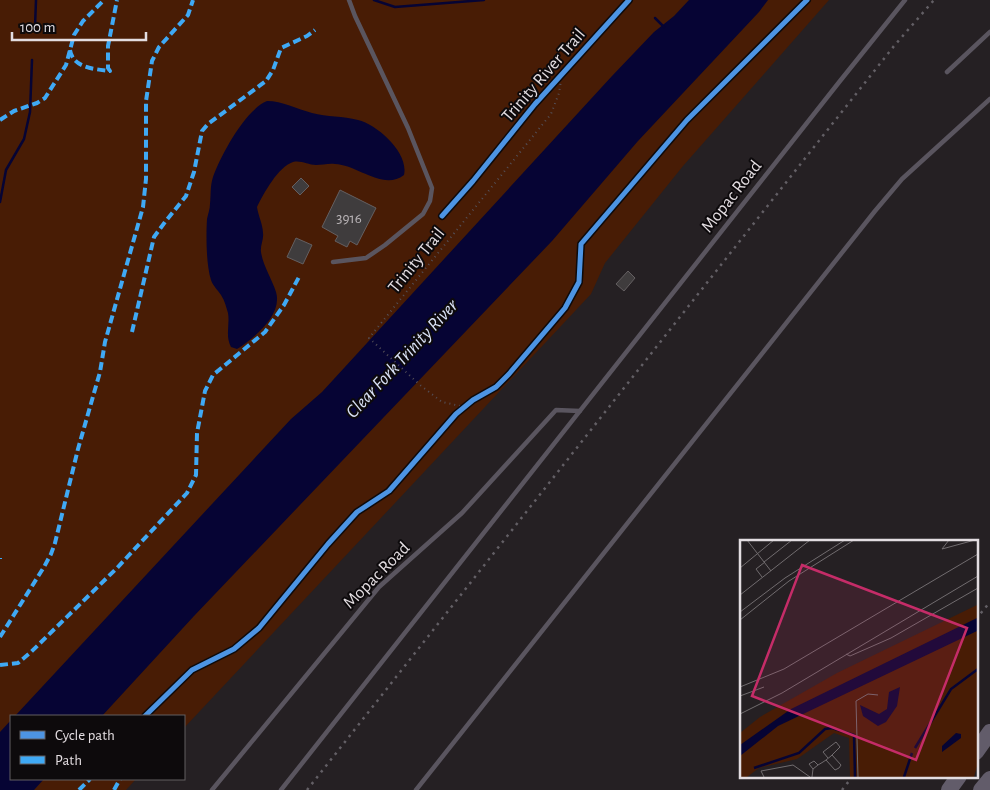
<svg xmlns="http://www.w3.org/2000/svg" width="990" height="790" viewBox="0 0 990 790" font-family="'Alegreya Sans',sans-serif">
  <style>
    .green { fill: #481c05 }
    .water { fill: #060434 }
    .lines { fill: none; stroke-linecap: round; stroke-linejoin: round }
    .stream { stroke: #060434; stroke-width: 2.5 }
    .building { fill: #3f3c3d; stroke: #645f61 }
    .path { stroke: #555058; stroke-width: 2; stroke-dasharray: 1 4; stroke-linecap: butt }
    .lane { stroke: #5a555f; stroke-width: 4.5 }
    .highway { stroke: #625c6a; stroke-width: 16 }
    .rail { stroke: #635f65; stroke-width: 2.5; stroke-dasharray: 2.5 5; stroke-linecap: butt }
    .quiet { stroke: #3fa9f5; stroke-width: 4; stroke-dasharray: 8 4; stroke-linecap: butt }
    .cycleway-casing { stroke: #0d0a0c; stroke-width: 8 }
    .cycleway { stroke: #4d94e3; stroke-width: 5 }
    .labels { text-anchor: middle; stroke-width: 4; stroke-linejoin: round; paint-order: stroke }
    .number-label { font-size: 15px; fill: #bab5b8 }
    .street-label { font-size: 18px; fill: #e3dde1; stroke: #0d0a0c }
    .water-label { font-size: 19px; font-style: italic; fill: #dae2f7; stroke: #0d0a0c }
    .inset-river { fill: none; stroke: #060434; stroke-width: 2.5 }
    .inset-road { fill: none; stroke: #716c6f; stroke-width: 1 }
    .view { fill: #c52c68; fill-opacity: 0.15; stroke: #c52c68; stroke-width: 2.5 }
    .inset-edge { fill: none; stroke: #e3dde1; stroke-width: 2.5 }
  </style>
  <rect width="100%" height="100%" fill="#252023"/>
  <path class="green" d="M0 0H829L683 166 605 263 591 294 184 728V716H11V779H136L126 790H0Z"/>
  <g class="water">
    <path d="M689 0H768L759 12 638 141 552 241 194 616 102 716H15L291 419 322 392 612 76 654 32 674 16Z"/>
    <path d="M267 101C282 101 297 109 312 113 327 117 343 116 358 120 378 125 409 153 404 175 383 191 358 165 335 164 329 163 322 165 316 165 308 165 301 160 293 162 278 167 264 193 257 207 258 215 263 225 263 233 264 239 260 246 261 252 263 266 272 279 276 292 283 315 254 338 237 349L231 347C225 336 230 325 228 313 226 307 225 301 221 295 218 290 213 286 211 280 206 264 206 235 207 219 208 214 210 209 210 204 211 195 210 186 213 177 221 155 245 110 267 101Z"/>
    <path d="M11 720V779H44L34 790H0V732Z"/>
  </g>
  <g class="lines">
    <g class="stream">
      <path d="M374 0 395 7 484 0"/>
      <path d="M655 18 664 27"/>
      <path d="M35 27 36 0"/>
      <path d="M0 202 6 170 24 139 30 112 32 60"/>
    </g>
  </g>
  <g class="building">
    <path d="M301 178 309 186 300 195 292 187Z"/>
    <path d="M340 190 376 208 357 245 350 241 347 247 335 241 338 236 322 227Z"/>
    <path d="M296 238 312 245 303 264 287 257Z"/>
    <path d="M628 271 635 278 624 291 616 284Z"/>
  </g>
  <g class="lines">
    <g class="path">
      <path d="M442 216 473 181 535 104 629 0"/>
      <path d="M465 407 442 402 420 385 369 338 551 114 559 93 562 74"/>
    </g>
    <g class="lane">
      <path d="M947 72 990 32"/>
      <path d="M333 262 366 258 385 245 423 214 430 201 432 188 408 128 355 16 349 0"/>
      <path d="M212 790 379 587 462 513 556 410 580 411"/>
      <path d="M281 790 840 81 905 0"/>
      <path d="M416 790 875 211 902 179 990 99"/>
    </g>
    <g class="highway">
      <path d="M976 752 990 732"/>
      <path d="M949 790 959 776"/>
      <path d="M981 790 990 779"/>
    </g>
    <g class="rail">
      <path d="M976 619 990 602"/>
      <path d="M307 790 814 147 894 46 934 0"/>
      <path d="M842 790 853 776"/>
    </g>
    <g class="quiet">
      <path d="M70 50C73 68 94 69 110 71L108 68V46L117 0"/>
      <path d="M0 120 14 111 37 103 45 98 66 65 74 35 83 21 104 0"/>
      <path d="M132 332 154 237 165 222 186 196 194 172 202 131 208 124 266 81 273 70 281 48 307 36 315 30"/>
      <path d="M0 559V558"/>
      <path d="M0 637 44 567 51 554 55 543 78 449 100 372 105 342 143 207 146 179V101L152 61 159 47 188 15 193 0"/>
      <path d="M0 665 18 663 31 652 117 568 187 493 196 475 197 433 205 391 213 375 265 332 284 305 299 277"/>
      <path d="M79 790 90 779"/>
      <path d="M114 790 120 779"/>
    </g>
    <defs>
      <g id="cycleway">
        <path d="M442 216 473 181 535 104 629 0"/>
        <path d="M145 716 192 670 234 649 259 628 328 544 357 512 389 491 456 414 473 400 496 387 509 374 565 308 579 282 581 244 687 120 807 0"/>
      </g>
    </defs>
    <use href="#cycleway" class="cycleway-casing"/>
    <use href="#cycleway" class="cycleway"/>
  </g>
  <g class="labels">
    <g class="number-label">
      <text x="349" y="223">3916</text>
    </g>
    <g class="street-label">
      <text transform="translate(543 75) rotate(-49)" y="6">Trinity River Trail</text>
      <text transform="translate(731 196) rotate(-52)" y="6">Mopac Road</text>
      <text transform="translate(416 260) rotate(-51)" y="6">Trinity Trail</text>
      <text transform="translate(376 575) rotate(-45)" y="6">Mopac Road</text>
    </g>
    <g class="water-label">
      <text transform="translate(401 358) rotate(-47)" y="7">Clear Fork Trinity River</text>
    </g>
  </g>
  <g transform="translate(740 540)">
    <rect width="238" height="238" fill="#252023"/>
    <path d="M237 65 238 223 234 237H110L109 198 94 193 57 219 19 228 7 237H0V193L20 177 97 133Z" fill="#481c05"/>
    <path d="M237 78V91L38 186 0 216V205L51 169ZM160 147 157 166 146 182 138 186 123 176 120 165 139 174 147 169 149 152ZM216 193 221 194V198L202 212V206Z" fill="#060434"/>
    <path class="inset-river" d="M175 208 211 149 238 129M14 228 59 213 85 189 92 188 114 195 115 237M164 237 172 213"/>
    <path class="inset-road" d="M7 0 31 31M209 0 202 9 235 0M24 22 52 0M0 28 34 0M22 37 16 29 25 22M0 55 70 0M0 72 45 38 105 0M0 80 49 41 114 0M106 114 110 116 151 98 238 48M0 147 44 129 238 14M0 156 24 147M0 174 42 153 238 36M86 220 95 230 99 228 101 225 92 215M73 229 69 224 74 221 78 225M24 237 21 231 53 225 70 237M72 237 73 229 78 225 83 222 86 220 91 216 100 207 96 202 83 212 88 218M118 237 116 161 128 154 138 155"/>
    <path class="view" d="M62 25 227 88 176 220 12 156Z"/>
    <rect width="238" height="238" class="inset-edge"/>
  </g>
  <rect x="10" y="715" width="175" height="65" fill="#0d0a0c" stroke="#635e61"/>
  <rect x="20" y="731" width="25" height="8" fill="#4d94e3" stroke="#635e61"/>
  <text x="55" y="740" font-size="15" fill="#e3dde1">Cycle path</text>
  <rect x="20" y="756" width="25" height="8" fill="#3fa9f5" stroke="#635e61"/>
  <text x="55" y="765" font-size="15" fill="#e3dde1">Path</text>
  <path d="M12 32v8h134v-8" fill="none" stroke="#e3dde1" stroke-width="2.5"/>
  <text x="20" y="32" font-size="15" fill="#e3dde1" stroke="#0d0a0c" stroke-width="4" paint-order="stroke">100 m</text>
</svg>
